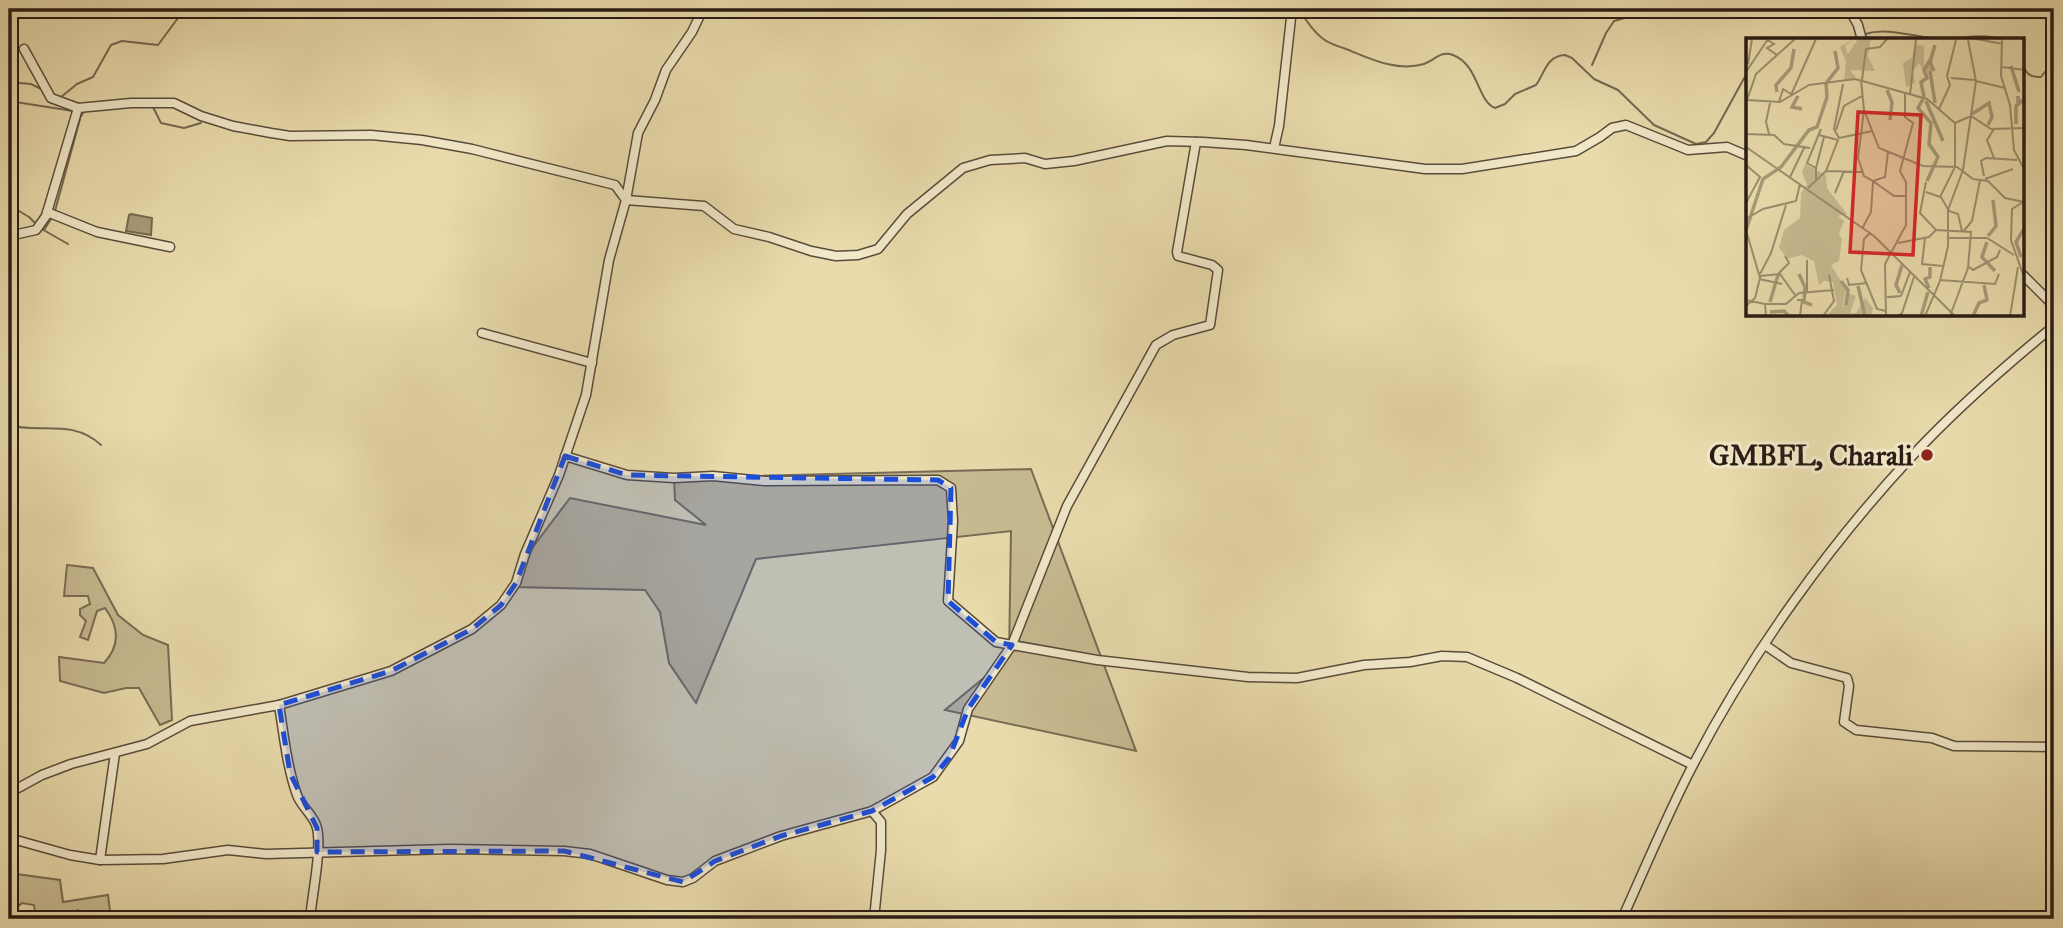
<svg xmlns="http://www.w3.org/2000/svg" width="2063" height="928" viewBox="0 0 2063 928" font-family="'IM FELL Great Primer',serif">
  <style>
    .green { fill: #c8bb92; stroke: #786c54; stroke-width: 2 }
    .water { fill: #a89a79; stroke: #756851; stroke-width: 2 }
    .lines { fill: none; stroke-linecap: round; stroke-linejoin: round }
    .stream { stroke: #756851; stroke-width: 2 }
    .minor-casing { stroke: #594c3b; stroke-width: 11 }
    .minor { stroke: #f1e8c9; stroke-width: 8 }
    .marked { fill: #1d4ed8; fill-opacity: 0.2; stroke: #1d4ed8; stroke-width: 5; stroke-dasharray: 14 9; stroke-linejoin: round }
    .poi-dot { fill: #8f2418; stroke: #f1e8c9; stroke-width: 2.5 }
    .labels { text-anchor: middle; stroke-width: 6; stroke-linejoin: round; paint-order: stroke }
    .poi-label { font-size: 28px; font-weight: bold; fill: #291c15; stroke: #f1e8c9; text-anchor: end }
    .inset-river { fill: none; stroke: #a89a79; stroke-width: 3.5 }
    .inset-road { fill: none; stroke: #9c8f70; stroke-width: 2 }
    .view { fill: #d62828; fill-opacity: 0.15; stroke: #d62828; stroke-width: 3.5 }
    .inset-edge { fill: none; stroke: #291c15; stroke-width: 3.5 }
  </style>
  <rect width="100%" height="100%" fill="#e9dbac"/>
  <filter id="stains"><feTurbulence type="fractalNoise" baseFrequency=".00286" numOctaves="4"/><feColorMatrix values="0 0 0 0 .2 0 0 0 0 .09 0 0 0 0 .02 0 0 0 .5 -.17"/></filter>
  <radialGradient id="worn" r=".72"><stop offset=".6" stop-color="#630" stop-opacity="0"/><stop offset="1" stop-color="#630" stop-opacity=".3"/></radialGradient>
  <g class="green">
    <path d="M1031 469 1136 751 945 710 1009 657 1011 531 756 559 696 703 669 663 660 612 645 590 513 587 523 560 570 498 706 525 675 500 674 478Z"/>
    <path d="M67 565 93 568 118 615 143 635 168 645 172 720 160 725 139 688H126L104 693 60 681 59 657 104 663C120 646 119 627 105 608L97 611 88 640 80 637 86 621 80 615V609L90 604 88 596H64Z"/>
    <path d="M9 873 60 880 63 902 108 895 111 919H84L78 910 61 919H36L34 905 22 903 13 911 9 910Z"/>
  </g>
  <path class="water" d="M131 214 152 218 151 235 126 231 129 215Z"/>
  <g class="lines">
    <g class="stream">
      <path d="M1299 9C1305 19 1313 31 1322 38 1329 44 1338 46 1346 49 1371 59 1397 72 1424 64 1435 60 1441 50 1453 55 1479 65 1477 101 1495 108L1505 104 1515 94 1536 85C1545 73 1546 56 1565 55L1572 58 1594 79 1618 90 1654 125 1696 144 1706 142 1714 133 1748 71"/>
      <path d="M1865 34C1891 26 1921 40 1948 39 1966 38 1984 33 2003 40"/>
      <path d="M1851 40 1859 36"/>
      <path d="M1592 65 1606 33 1614 21 1628 17 1643 9"/>
      <path d="M2023 66C2027 75 2031 77 2041 77L2054 60"/>
      <path d="M9 82 31 84 41 89"/>
      <path d="M61 97 77 84 93 77 111 45 122 41 158 45 181 14"/>
      <path d="M9 101 73 111"/>
      <path d="M153 107 161 123 184 128 201 123"/>
      <path d="M78 118H80L84 111 117 108"/>
      <path d="M9 205 29 217 36 224"/>
      <path d="M55 211 80 119"/>
      <path d="M40 228 68 244"/>
      <path d="M44 230 51 219"/>
      <path d="M9 425C38 434 72 418 101 445"/>
    </g>
    <defs>
      <g id="minor">
        <path d="M1849 9 1858 25 1862 40"/>
        <path d="M24 49 51 98 78 108"/>
        <path d="M1274 148 1279 126 1292 9"/>
        <path d="M47 212 97 232 170 247"/>
        <path d="M9 236 36 230 46 216 78 108 131 103H174L201 116 233 126 271 133 290 136 371 135 422 140 472 149 615 185 626 200 704 206 734 229 769 237 811 251 836 256 858 255 878 249 907 214 963 168 990 160 1025 158 1045 164 1074 161 1167 141 1203 142 1246 145 1425 169H1462L1576 151 1600 137 1612 128 1626 125 1688 150 1727 147 1748 156"/>
        <path d="M2023 275 2054 306"/>
        <path d="M482 333 592 363"/>
        <path d="M565 456 627 475 674 478 713 476 765 481 938 480 951 488 953 521 948 601 996 642 1012 645 1067 506 1156 345 1173 335 1210 325 1218 270 1212 265 1178 256 1177 252 1196 142"/>
        <path d="M1765 645 1791 663 1847 678 1849 686 1844 722 1856 730 1932 738 1954 746 2054 747"/>
        <path d="M279 705C284 736 287 767 297 795 301 807 314 815 317 828 322 850 312 895 310 919"/>
        <path d="M9 793 42 775 71 764 147 744 190 721 279 705 391 671 472 629 501 605 516 583 525 554 559 475 586 395 609 260 626 200 638 133 655 100 666 70 692 32 703 9"/>
        <path d="M872 811 881 822V850L874 919"/>
        <path d="M9 838 70 855 100 860 163 859 228 850 266 854 450 849 564 851 590 854 667 880 683 882 693 878 715 861 781 836 872 811 933 777 959 741 968 709 1012 645 1097 660 1248 677 1297 678 1364 665 1410 662 1442 656 1467 657 1517 678 1693 765"/>
        <path d="M100 860 115 753"/>
        <path d="M1622 919C1645 868 1667 815 1693 765 1750 655 1829 545 1913 455 1957 408 2005 366 2054 326"/>
      </g>
    </defs>
    <use href="#minor" class="minor-casing"/>
    <use href="#minor" class="minor"/>
  </g>
  <path class="marked" d="M565 456 627 475 938 480 951 488 948 601 996 642 1012 645 968 709 949 758 933 777 872 811 781 836 715 861 683 882 564 851 317 852V828L290 773 279 705 391 671 472 629 501 605 516 583Z"/>
  <circle class="poi-dot" cx="1927" cy="455" r="7"/>
  <g class="labels">
    <g class="poi-label">
      <text x="1913" y="465">GMBFL, Charali</text>
    </g>
  </g>
  <g transform="translate(1746 38)">
    <rect width="278" height="278" fill="#e9dbac"/>
    <path d="M108 1 99 8 102 16 112 1H125L122 18 129 33 105 32 106 36 109 37V40L98 43 100 23 94 9ZM169 6 178 8V31L186 21 187 31 181 39 173 25 167 33 169 45 160 49 157 25 166 20ZM59 126 80 137 81 150 101 176 92 178 98 183 93 196 96 201 93 223 85 227 100 251 96 272 102 255 110 258 104 275H110L119 260 127 270 125 278H80L91 267 87 244 78 243 73 247 68 223 55 217 42 221 33 210 38 192 54 180 55 155 61 146 56 135Z" fill="#c8bb92"/>
    <path class="inset-river" d="M265 28 273 54M184 33 189 65M188 33 184 24 189 7M81 44 92 30 89 13M141 52 146 64 144 82M31 54 30 47 45 30 48 11M52 58 46 69 56 71M178 59 175 44 181 40 178 32 184 22M177 61 172 70 185 85 183 106 192 119 181 143M180 63 197 103M226 76 243 65 246 79 242 87M270 86V68L276 63H272V58M0 192 17 141 35 129 63 92 71 89 81 59 80 45M242 198 250 188 247 162M241 204 236 219 249 233M275 219 270 204 279 189M53 236 59 249 58 264 66 267M95 243 102 252 100 267M112 248 119 278M183 250 179 241 184 239V229M154 255 150 247 156 227M24 264 32 237M24 274 38 273 43 278M175 278 182 254M227 278 233 265 241 262 238 247"/>
    <path class="inset-road" d="M230 1 257 6M256 1 255 38 264 67 268 112 279 133M22 2 28 6 21 10 31 17M2 26 6 1M256 29 279 32M0 34 22 1M205 40 229 42M115 42 118 72 133 110 177 128 211 129 227 141 242 143 259 160 278 164M116 42 120 11 134 9 141 1M230 43 259 50M45 57 70 1M164 57 170 1M1 62 34 64 63 47 109 41 181 61 209 85 225 78 245 91 279 90M1 62 10 36 49 1M33 64 37 51 45 56M193 71 204 47 201 38 210 2M209 85V129M248 91 241 102 248 120M90 92 98 68 116 58M0 96 28 97 38 106 64 110M23 96 20 84 24 65M93 100 88 91 97 46M93 100 126 93M0 109 128 198 209 278M142 114 139 139 127 143 148 158H161M0 127 14 139 0 165M70 130 78 99M80 133 116 134M238 138 235 123 240 120 271 122M44 139 59 108M70 141V130L61 125 75 91M239 141 267 131M180 144 174 175 190 192M62 150 80 133 92 102 73 97M180 154 194 159 209 129M89 155 98 133M195 159 203 173 212 176 216 193M277 164 266 171 265 202 279 242M0 181 17 171 50 163 54 146M117 189 125 174 127 143 118 138 112 120 118 72M0 192 14 240 9 260 0 268M217 194 226 183 234 142M124 195 118 201 115 232 131 271 140 273M179 200 176 226 197 228M203 200H241L268 217M152 205 183 199 190 192 225 194 222 230 204 278M61 222V254M222 228 227 232 251 219 254 212M14 236 25 215 40 167M32 236 43 225 39 218M14 238 34 236 49 257M101 240 103 247 121 245M13 241 36 246M194 242 249 246 253 236M155 258 164 234M141 259 155 258 146 259M0 262 19 266 20 278M51 262H56L54 278M19 266H40L53 255 88 252M77 278 88 263 83 237M140 278 139 226 160 187V144L154 133 167 85 159 79V56M151 278 156 275 168 239M179 278 194 243 202 208V172L217 132 230 43 222 2M264 278 272 229"/>
    <path class="view" d="M112 74 175 77 167 217 104 214Z"/>
    <rect width="278" height="278" class="inset-edge"/>
  </g>
  <rect width="2063" height="928" fill="none" stroke="#e9dbac" stroke-width="35"/>
  <rect x="10" y="10" width="2042" height="907" fill="none" stroke="#291c15" stroke-width="3.5"/>
  <rect x="18" y="18" width="2028" height="893" fill="none" stroke="#291c15" stroke-width="2"/>
  <rect width="100%" height="100%" filter="url(#stains)"/>
  <rect width="100%" height="100%" fill="url(#worn)"/>
</svg>
